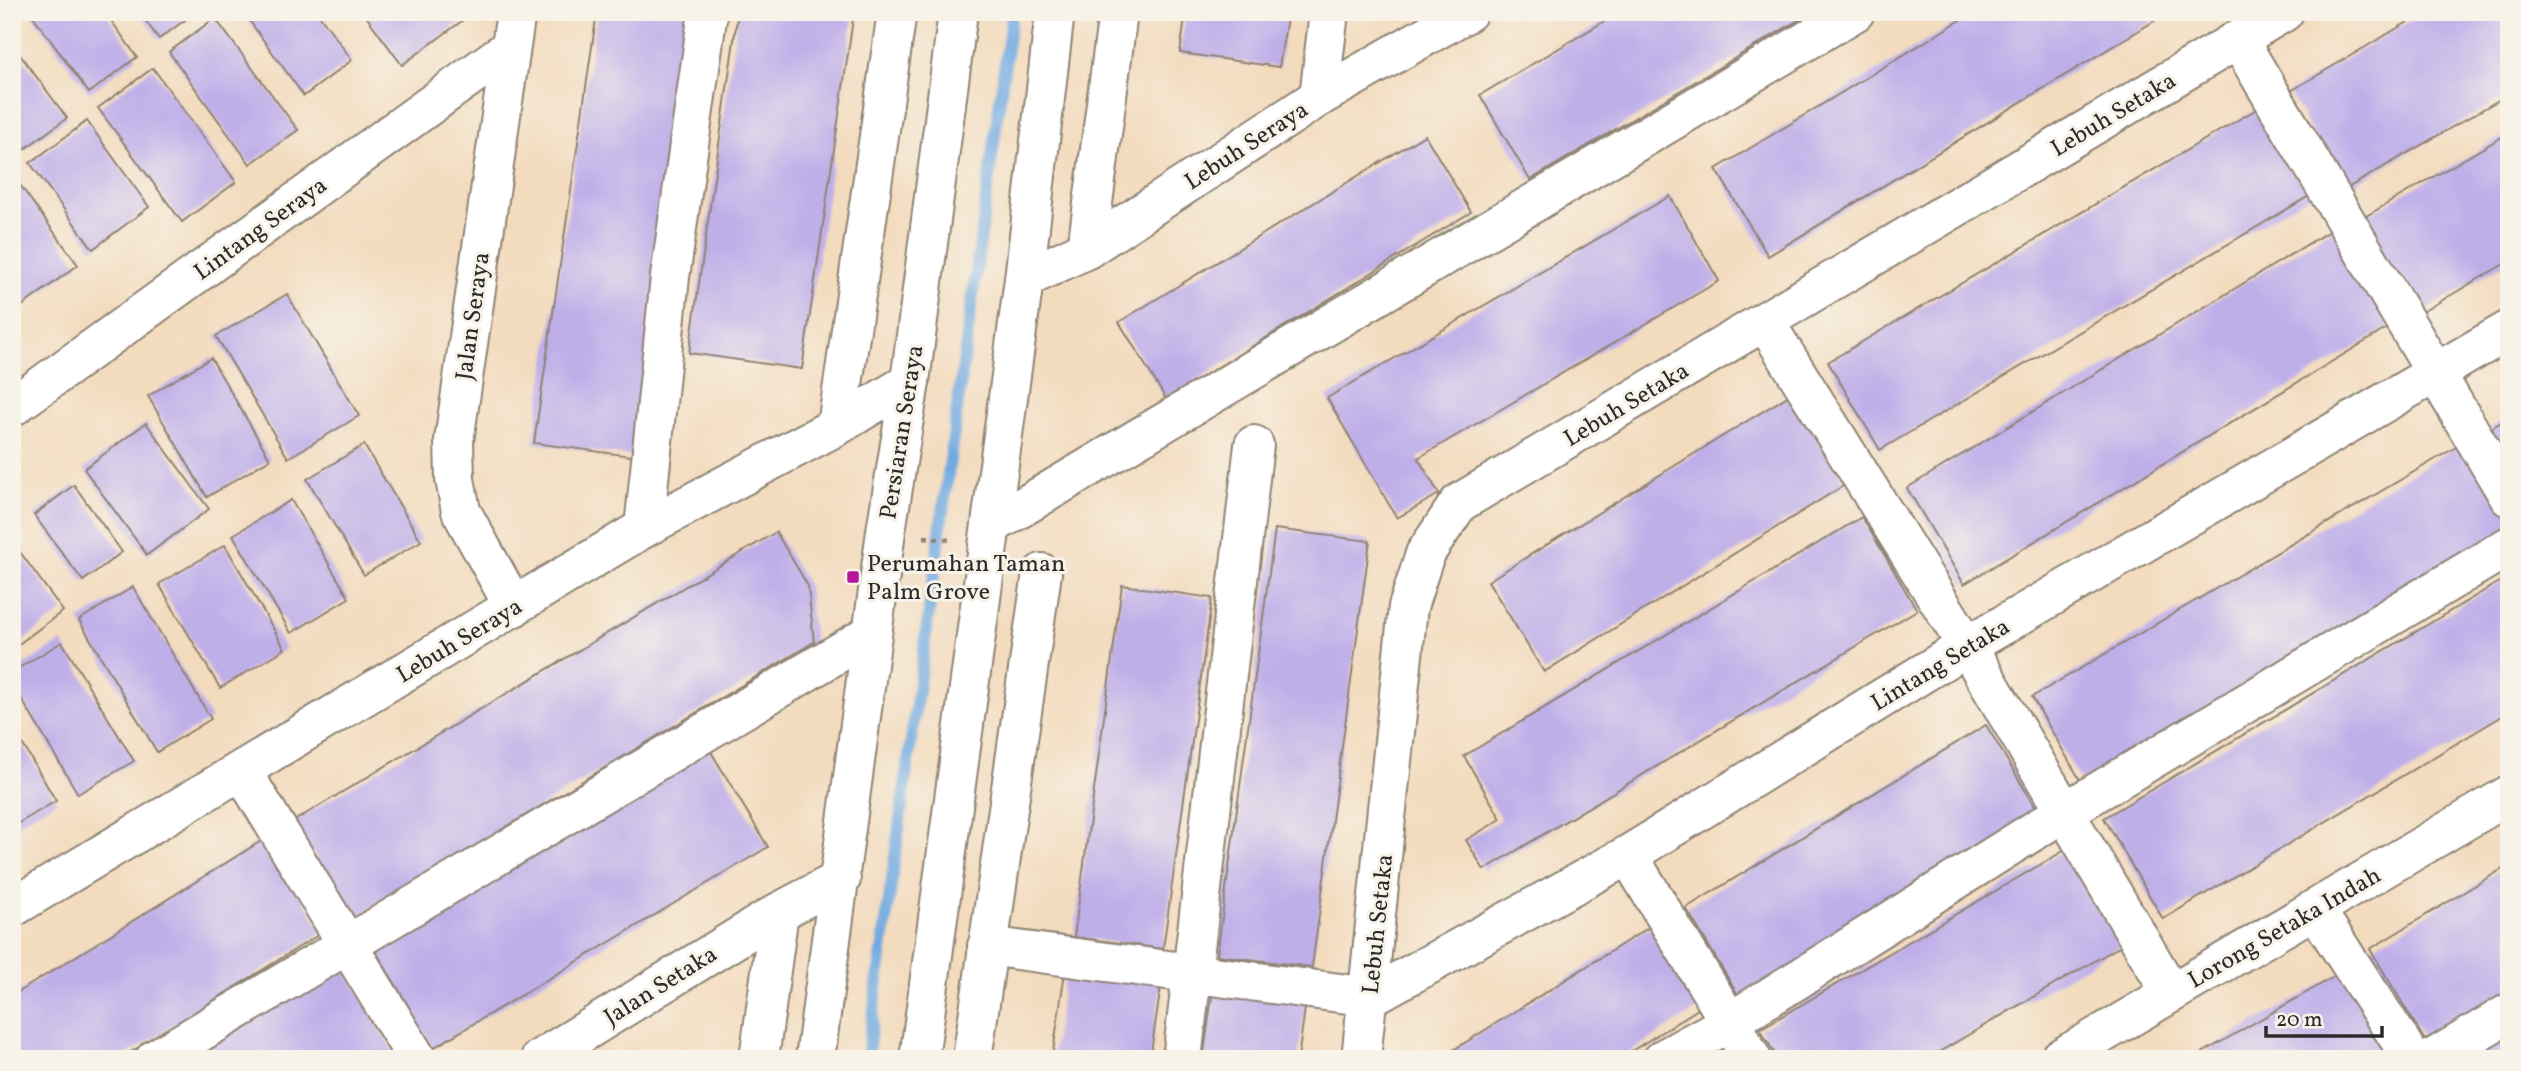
<svg xmlns="http://www.w3.org/2000/svg" width="2521" height="1071" viewBox="0 0 2521 1071" font-family="Vollkorn,serif">
  <style>
    .lines { fill: none; stroke-linecap: round; stroke-linejoin: round }
    .stream { stroke: #71aae1; stroke-width: 12 }
    .building { fill: #bfafe9 }
    .minor-casing { stroke: #8f8374; stroke-width: 42 }
    .major-casing { stroke: #8f8374; stroke-width: 42 }
    .path { stroke: #8f8374; stroke-width: 4.5; stroke-dasharray: 5 5; stroke-linecap: butt }
    .minor { stroke: #fff; stroke-width: 38 }
    .major { stroke: #fff; stroke-width: 38 }
    .poi-dot { fill: #b5179e; stroke: #f7f3e8; stroke-width: 2.5 }
    .labels { text-anchor: middle; stroke-width: 6; stroke-linejoin: round; paint-order: stroke }
    .street-label { font-size: 24px; fill: #2b2b2b; stroke: #f7f3e8 }
    .poi-label { font-size: 24px; fill: #2b2b2b; stroke: #f7f3e8; text-anchor: start }
  </style>
  <rect width="100%" height="100%" fill="#f7f3e8"/>
  <filter id="ink" filterUnits="userSpaceOnUse"><feTurbulence type="fractalNoise" baseFrequency=".0143" numOctaves="2"/><feDisplacementMap in="SourceGraphic" scale="14" xChannelSelector="R" yChannelSelector="G"/><feConvolveMatrix kernelMatrix="1 2 1 2 8 2 1 2 1" color-interpolation-filters="sRGB"/></filter>
  <filter id="wash" filterUnits="userSpaceOnUse"><feTurbulence type="fractalNoise" baseFrequency=".00686" numOctaves="4" result="noise"/><feDisplacementMap in="SourceGraphic" scale="28" xChannelSelector="R" yChannelSelector="G"/><feGaussianBlur stdDeviation="1.57" result="paint"/><feColorMatrix in="noise" values="0 0 0 0 0 0 0 0 0 0 0 0 0 0 0 0 0 1.4 0 .05"/><feComposite in="paint" operator="in"/></filter>
  <g filter="url(#wash)">
    <rect width="100%" height="100%" fill="#f3dbbe"/>
    <g class="lines">
      <path class="stream" d="M867 1059 1012 12"/>
    </g>
    <g id="blocks">
      <g class="building">
        <path d="M30 12H105L137 57 89 93Z"/>
        <path d="M139 12H196L159 39Z"/>
        <path d="M243 12H317L352 60 304 96Z"/>
        <path d="M363 12H474L402 65Z"/>
        <path d="M597 12H710L645 458 534 443Z"/>
        <path d="M738 12H854L802 369 689 353Z"/>
        <path d="M1186 12H1288L1279 67 1180 53Z"/>
        <path d="M1620 12H1812L1530 180 1480 95Z"/>
        <path d="M1974 12H2169L1768 256 1716 169Z"/>
        <path d="M2425 12H2509V94L2344 190 2289 92Z"/>
        <path d="M215 18 298 130 250 164 169 52Z"/>
        <path d="M12 44 67 118 19 153 12 144Z"/>
        <path d="M153 68 236 182 182 222 98 108Z"/>
        <path d="M2265 104 2316 192 1880 450 1828 362Z"/>
        <path d="M87 121 149 207 93 249 30 163Z"/>
        <path d="M2509 133V261L2417 315 2361 219Z"/>
        <path d="M1425 135 1471 212 1166 399 1119 322Z"/>
        <path d="M12 174 78 265 19 308 12 299Z"/>
        <path d="M1670 196 1719 281 1418 458 1439 494 1397 518 1327 398Z"/>
        <path d="M2336 227 2394 324 1964 584 1907 488Z"/>
        <path d="M287 294 359 416 288 458 216 336Z"/>
        <path d="M211 358 270 459 207 497 148 396Z"/>
        <path d="M1791 394 1846 484 1544 672 1488 581Z"/>
        <path d="M2509 417V459L2490 429Z"/>
        <path d="M146 423 209 509 147 555 84 469Z"/>
        <path d="M2468 440 2509 511V543L2087 792 2032 697Z"/>
        <path d="M364 445 421 541 364 575 307 479Z"/>
        <path d="M74 485 122 552 83 581 34 515Z"/>
        <path d="M291 500 349 598 291 633 233 535Z"/>
        <path d="M1862 517 1917 610 1484 870 1466 840 1501 819 1464 756Z"/>
        <path d="M1275 529 1370 541 1312 967 1217 955Z"/>
        <path d="M776 532 808 586 814 642 353 919 294 821Z"/>
        <path d="M12 541 63 611 16 646 12 641Z"/>
        <path d="M225 545 285 649 220 688 159 584Z"/>
        <path d="M2509 576V712L2163 919 2104 818Z"/>
        <path d="M1122 585 1212 598 1163 949 1074 937Z"/>
        <path d="M133 587 211 719 157 752 79 620Z"/>
        <path d="M62 642 134 761 78 794 12 683V672Z"/>
        <path d="M1986 725 2045 823 1744 1005 1686 908Z"/>
        <path d="M12 726 56 801 12 827Z"/>
        <path d="M707 745 768 847 433 1048 372 945Z"/>
        <path d="M266 838 323 932 120 1059H12V996Z"/>
        <path d="M2067 849 2122 945 1927 1059H1778L1760 1029Z"/>
        <path d="M2509 865V995L2427 1044 2370 949Z"/>
        <path d="M1656 923 1706 1004 1619 1059H1439Z"/>
        <path d="M342 964 398 1059H184Z"/>
        <path d="M1066 965 1162 979 1150 1059H1052Z"/>
        <path d="M2342 972 2391 1059H2192L2209 1049Z"/>
        <path d="M1213 989 1306 1001 1298 1059H1203Z"/>
        <path d="M2509 1035V1059H2469Z"/>
      </g>
    </g>
  </g>
  <g filter="url(#ink)">
    <use href="#blocks" fill-opacity="0" stroke="#8f8374" stroke-width="2"/>
    <g class="lines">
      <defs>
        <g id="minor">
          <path d="M2238 39 2509 497"/>
          <path d="M1319 97 1329 12"/>
          <path d="M1087 249 1118 12"/>
          <path d="M1024 279 1087 249 1319 97 1468 12"/>
          <path d="M1765 322 1967 646 2171 993"/>
          <path d="M12 407 508 49"/>
          <path d="M837 426 897 12"/>
          <path d="M992 525 1855 12"/>
          <path d="M644 528 670 277 708 12"/>
          <path d="M514 607 461 511 455 479 454 441 516 12"/>
          <path d="M242 771 417 1059"/>
          <path d="M1628 855 1752 1059"/>
          <path d="M12 908 644 528 837 426 910 382"/>
          <path d="M2315 909 2412 1059"/>
          <path d="M987 946 1370 997 1628 855 1967 646 2509 330"/>
          <path d="M155 1059 872 633"/>
          <path d="M540 1059 779 912 841 879"/>
          <path d="M759 1059 779 912"/>
          <path d="M972 1059 1042 573"/>
          <path d="M1182 1059 1254 445"/>
          <path d="M1361 1059 1408 607 1425 554 1459 503 2284 12"/>
          <path d="M1663 1059 1730 1022 2064 812 2509 546"/>
          <path d="M2059 1059 2509 795"/>
          <path d="M2432 1059 2509 1013"/>
        </g>
        <g id="major">
          <path d="M815 1059 886 531 910 382 958 12"/>
          <path d="M919 1059 1024 279 1055 12"/>
        </g>
      </defs>
      <use href="#minor" class="minor-casing"/>
      <use href="#major" class="major-casing"/>
      <path class="path" d="M924 537 950 540"/>
      <use href="#minor" class="minor"/>
      <use href="#major" class="major"/>
    </g>
  </g>
  <rect class="poi-dot" x="846" y="570" width="14" height="14" rx="3.5"/>
  <g class="labels">
    <g class="street-label">
      <text transform="translate(2113 114) rotate(-31)" y="8">Lebuh Setaka</text>
      <text transform="translate(1246 145) rotate(-33)" y="8">Lebuh Seraya</text>
      <text transform="translate(260 228) rotate(-36)" y="8">Lintang Seraya</text>
      <text transform="translate(472 316) rotate(-82)" y="8">Jalan Seraya</text>
      <text transform="translate(1626 404) rotate(-31)" y="8">Lebuh Setaka</text>
      <text transform="translate(901 432) rotate(-81)" y="8">Persiaran Seraya</text>
      <text transform="translate(459 640) rotate(-31)" y="8">Lebuh Seraya</text>
      <text transform="translate(1940 664) rotate(-31)" y="8">Lintang Setaka</text>
      <text transform="translate(1377 924) rotate(-84)" y="8">Lebuh Setaka</text>
      <text transform="translate(2284 927) rotate(-30)" y="8">Lorong Setaka Indah</text>
      <text transform="translate(660 985) rotate(-32)" y="8">Jalan Setaka</text>
    </g>
    <g class="poi-label">
      <text x="867" y="571">Perumahan Taman<tspan x="867" dy="28">Palm Grove</tspan></text>
    </g>
  </g>
  <rect width="2521" height="1071" fill="none" stroke="#f7f3e8" stroke-width="42"/>
  <path d="M2266 1026v10h116v-10" fill="none" stroke="#2b2b2b" stroke-width="3.5"/>
  <text x="2276" y="1026" font-size="21" fill="#2b2b2b" stroke="#f7f3e8" stroke-width="5" paint-order="stroke">20 m</text>
</svg>
